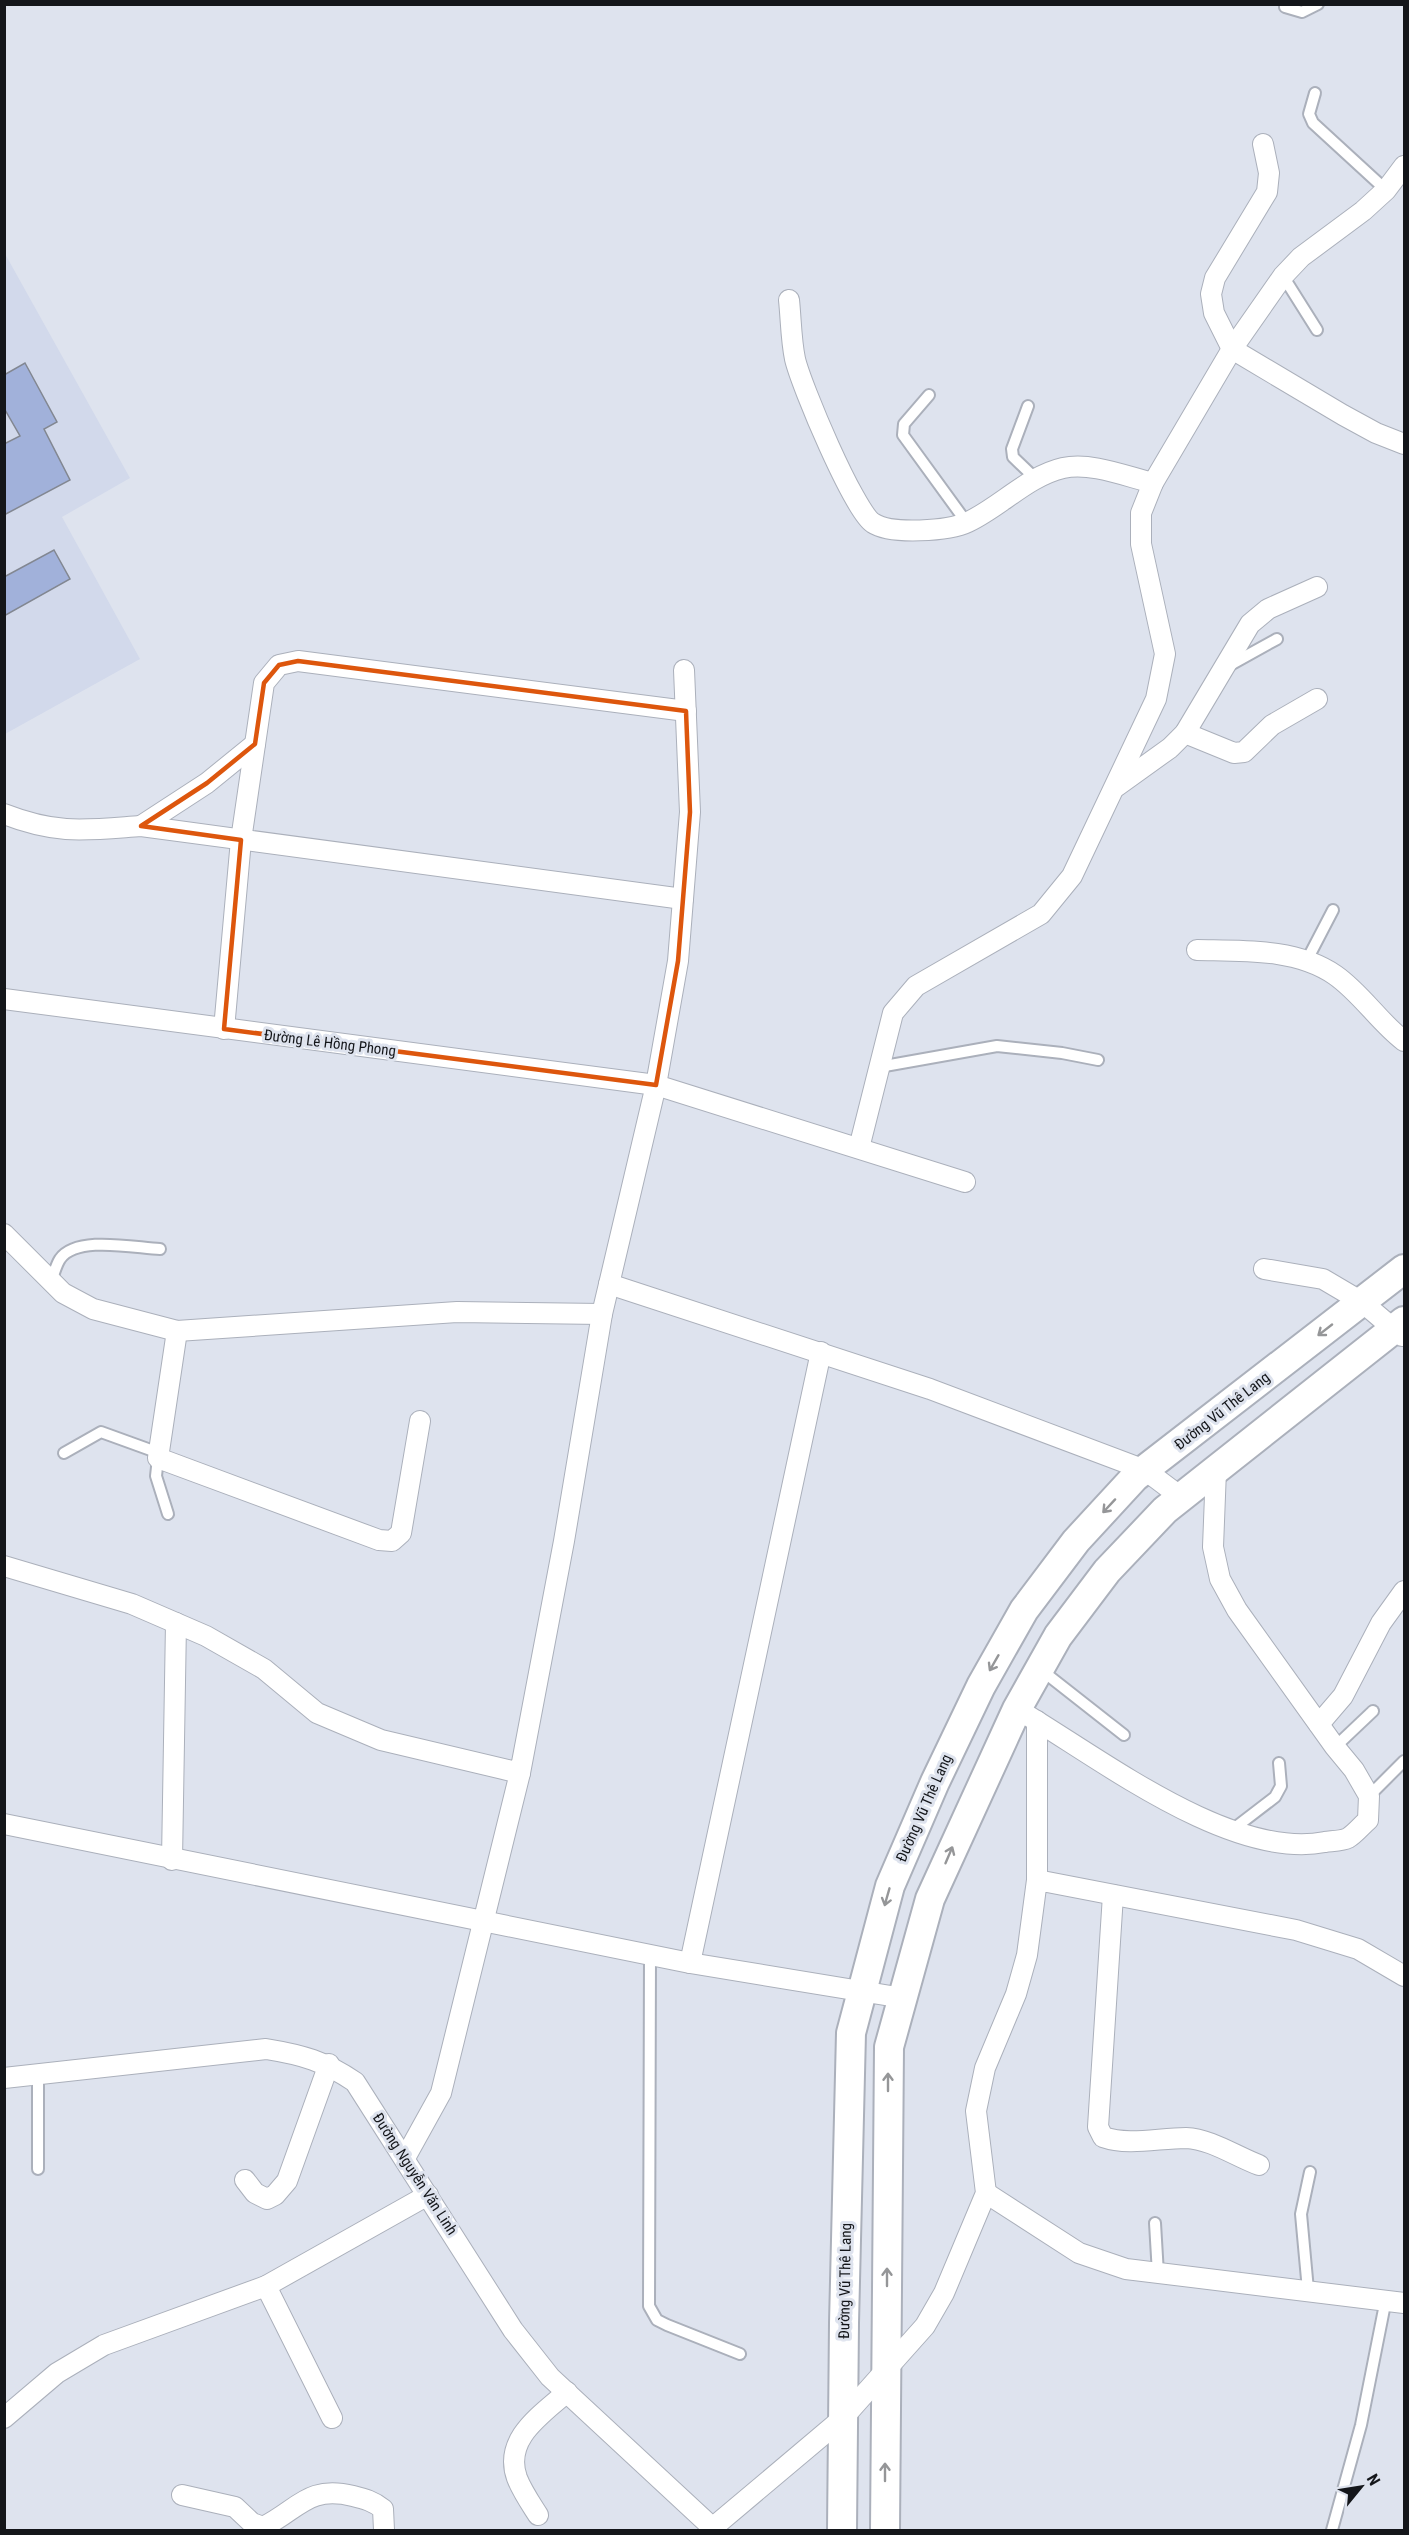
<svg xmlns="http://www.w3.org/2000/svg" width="1409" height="2535" viewBox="0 0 1409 2535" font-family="'Roboto Condensed',sans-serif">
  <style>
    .built { fill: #d2d9eb }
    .building { fill: #a1b1da; stroke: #828791; stroke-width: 1.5 }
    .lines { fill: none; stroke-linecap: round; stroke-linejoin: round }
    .lane-casing { stroke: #abb0bb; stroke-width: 14 }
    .street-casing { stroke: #abb0bb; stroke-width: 22 }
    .secondary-casing { stroke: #abb0bb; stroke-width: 32 }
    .lane { stroke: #fff; stroke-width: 10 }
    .street { stroke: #fff; stroke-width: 20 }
    .secondary { stroke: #fff; stroke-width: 28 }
    .oneway { stroke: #959698 }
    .marked { fill: none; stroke: #dd560d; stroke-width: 4.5; stroke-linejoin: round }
    .labels { text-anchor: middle; stroke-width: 6; stroke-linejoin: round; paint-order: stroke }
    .street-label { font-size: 15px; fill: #14161a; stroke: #dee3ee }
  </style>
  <rect width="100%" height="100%" fill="#dee3ee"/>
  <path class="built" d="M4 252 130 478 62 517 140 659 5 734Z"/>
  <g class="building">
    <path d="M25 363 57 422 44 429 70 480 4 515V444L20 436 4 408V375Z"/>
    <path d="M54 550 70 579 4 616V577Z"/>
  </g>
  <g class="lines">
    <defs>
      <g id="lane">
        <path d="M1285 7 1302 12 1318 4"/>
        <path d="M1315 93 1309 114 1313 123 1386 190"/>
        <path d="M1283 276 1317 330"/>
        <path d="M929 395 904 424 903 435 967 523"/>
        <path d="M1028 406 1012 449 1013 457 1037 480"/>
        <path d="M1230 665 1277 639"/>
        <path d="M1307 960 1333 910"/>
        <path d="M879 1067 997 1046 1062 1053 1098 1060"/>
        <path d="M51 1281C54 1274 56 1265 60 1259 77 1235 135 1248 160 1249"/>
        <path d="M64 1453 101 1432 159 1453"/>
        <path d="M158 1458 156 1476 168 1514"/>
        <path d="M1040 1669 1124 1735"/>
        <path d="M1335 1747 1373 1711"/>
        <path d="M1369 1796 1404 1761"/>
        <path d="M1232 1830 1275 1797 1281 1786 1279 1763"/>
        <path d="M650 1955 649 2306 657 2320 667 2325 740 2354"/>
        <path d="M38 2076V2169"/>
        <path d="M1155 2223 1158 2274"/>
        <path d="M1308 2290 1301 2214 1310 2172"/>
        <path d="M1332 2530 1361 2425 1386 2299"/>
      </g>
      <g id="street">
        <path d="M1263 144 1269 173 1267 192 1215 278 1211 294 1214 313 1232 349 1343 415 1376 433 1404 444"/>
        <path d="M789 300C791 319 791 340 795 359 801 385 854 511 873 523 891 535 949 531 968 522 1000 507 1028 476 1063 468 1091 462 1125 476 1153 483"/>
        <path d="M1185 733 1234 753 1244 752 1272 725 1317 699"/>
        <path d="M1117 786 1170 748 1185 733 1250 624 1268 609 1317 587"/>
        <path d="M4 814C58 835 86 830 141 826L683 899"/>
        <path d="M141 826 207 783 255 744"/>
        <path d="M1197 950C1242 951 1296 948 1335 975 1361 993 1379 1022 1404 1041"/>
        <path d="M4 999 656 1085 965 1182"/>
        <path d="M224 1029 241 840 264 683 279 665 298 661 686 711"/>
        <path d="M859 1148 893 1013 916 986 1041 914 1072 876 1156 699 1165 654 1141 544V513L1153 483 1232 349 1283 276 1301 257 1363 211 1386 190 1404 166"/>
        <path d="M4 1234 63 1293 93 1309 177 1331 457 1312 602 1314"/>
        <path d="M1264 1269 1323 1279 1362 1302 1402 1336"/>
        <path d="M609 1284 930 1389 1145 1470 1181 1497"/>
        <path d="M177 1331 158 1458 379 1540 392 1541 401 1533 420 1421"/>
        <path d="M4 1566 132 1604 206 1636 264 1669 317 1713 381 1740 520 1773 564 1541 602 1314 656 1085 678 961 690 812 684 670"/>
        <path d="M1017 1709C1097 1756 1231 1861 1325 1842 1332 1841 1342 1841 1348 1838 1355 1834 1362 1825 1368 1820L1369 1796 1354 1770 1335 1747 1237 1610 1220 1579 1213 1547 1216 1470"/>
        <path d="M1319 1724 1343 1696 1381 1623 1404 1591"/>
        <path d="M4 1824 690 1963 903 1998"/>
        <path d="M172 1860 176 1623"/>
        <path d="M1037 1880V1721"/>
        <path d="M1113 1895 1098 2127 1103 2137C1129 2146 1158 2138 1186 2138 1211 2139 1235 2156 1259 2165"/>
        <path d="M690 1963 821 1352"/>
        <path d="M4 2078 266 2049C303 2055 324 2061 355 2082L513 2330 550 2377 715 2530"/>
        <path d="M405 2158 441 2093 520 1773"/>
        <path d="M245 2180 255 2193 267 2199 275 2195 287 2181 329 2064"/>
        <path d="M986 2193 1079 2253 1126 2269 1404 2303"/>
        <path d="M266 2286 332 2418"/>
        <path d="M4 2418 57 2373 104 2345 266 2286 428 2195"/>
        <path d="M182 2495 235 2507 252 2523 263 2527C299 2509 308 2485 353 2496 365 2499 373 2501 383 2509L384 2530"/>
        <path d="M538 2515C531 2504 522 2491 517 2478 503 2439 541 2415 567 2392"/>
        <path d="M710 2530 843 2418 925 2326 944 2293 986 2193 976 2111 985 2068 1016 1994 1027 1955 1037 1880 1296 1930 1358 1949 1404 1976"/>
      </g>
      <g id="secondary">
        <path d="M842 2530 844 2323 851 2033 890 1886 935 1782 981 1686 1024 1610 1076 1541 1135 1477 1404 1269"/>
        <path d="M885 2530 889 2047 930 1899 1017 1709 1058 1636 1107 1571 1165 1510 1404 1321"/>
      </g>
    </defs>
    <use href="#lane" class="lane-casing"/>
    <use href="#street" class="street-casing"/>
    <use href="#secondary" class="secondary-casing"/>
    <use href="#lane" class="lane"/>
    <use href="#street" class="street"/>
    <use href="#secondary" class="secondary"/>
  </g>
  <defs><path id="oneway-shaft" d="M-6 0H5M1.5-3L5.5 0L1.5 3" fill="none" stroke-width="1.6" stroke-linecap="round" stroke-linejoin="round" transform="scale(1.5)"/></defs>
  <g class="oneway">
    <use href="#oneway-shaft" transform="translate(1325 1330) rotate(142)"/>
    <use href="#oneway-shaft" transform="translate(1109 1506) rotate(133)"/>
    <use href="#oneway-shaft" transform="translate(994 1663) rotate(120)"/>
    <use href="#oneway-shaft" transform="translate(949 1855) rotate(-67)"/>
    <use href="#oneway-shaft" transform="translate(887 1897) rotate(106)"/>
    <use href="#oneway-shaft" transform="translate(888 2082) rotate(-90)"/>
    <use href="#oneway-shaft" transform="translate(887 2277) rotate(-90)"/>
    <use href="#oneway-shaft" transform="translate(885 2472) rotate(-90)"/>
  </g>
  <path class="marked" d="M298 661 686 711 690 812 678 961 656 1085 224 1029 241 840 141 826 207 783 255 744 264 683 279 665Z"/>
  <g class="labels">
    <g class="street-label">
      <text transform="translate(330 1043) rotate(7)" y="5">Đường Lê Hồng Phong</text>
      <text transform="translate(1222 1411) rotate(-38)" y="5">Đường Vũ Thê Lang</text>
      <text transform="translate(924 1808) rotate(-66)" y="5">Đường Vũ Thê Lang</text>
      <text transform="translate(415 2174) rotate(57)" y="5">Đường Nguyễn Văn Linh</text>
      <text transform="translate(845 2281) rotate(-89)" y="5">Đường Vũ Thê Lang</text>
    </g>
  </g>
  <rect width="1409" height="2535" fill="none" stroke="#14161a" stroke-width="12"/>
  <g transform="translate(1361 2487) rotate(60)" stroke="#dee3ee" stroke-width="4.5" paint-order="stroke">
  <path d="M0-4.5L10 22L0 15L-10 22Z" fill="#14161a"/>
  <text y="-9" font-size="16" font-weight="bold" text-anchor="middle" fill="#14161a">N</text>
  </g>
</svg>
